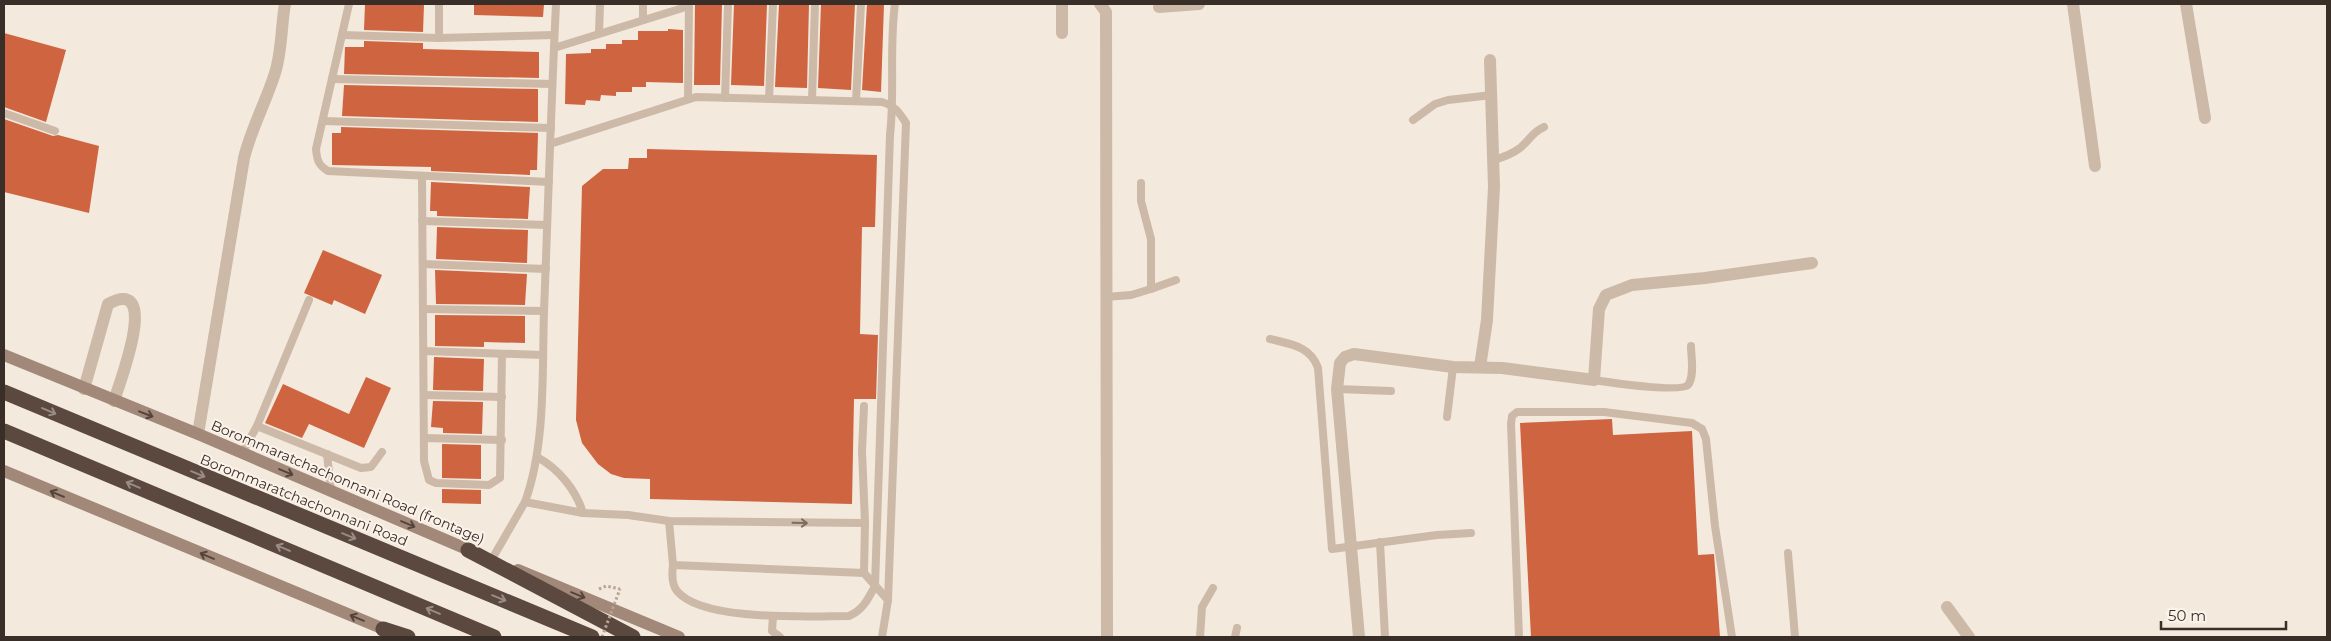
<svg xmlns="http://www.w3.org/2000/svg" width="2331" height="641" viewBox="0 0 2331 641" font-family="Montserrat,sans-serif">
  <style>
    .building { fill: #cf6440 }
    .lines { fill: none; stroke-linecap: round; stroke-linejoin: round }
    .path { stroke: #b9a391; stroke-width: 3; stroke-dasharray: 2.5 2.5; stroke-linecap: butt }
    .lane { stroke: #cdb9a7; stroke-width: 8 }
    .street { stroke: #cdb9a7; stroke-width: 12 }
    .secondary { stroke: #a18878; stroke-width: 12 }
    .highway { stroke: #5b483f; stroke-width: 15 }
    .path-bridge { stroke: #b9a391; stroke-width: 3; stroke-dasharray: 2.5 2.5; stroke-linecap: butt }
    .oneway { stroke: #9b8c83 }
    .oneway2 { stroke: #54443c }
    .oneway3 { stroke: #7c6d61 }
    .labels { text-anchor: middle; stroke-width: 4; stroke-linejoin: round; paint-order: stroke }
    .street-label { font-size: 14px; fill: #3a2e28; stroke: #fbf3ea }
  </style>
  <rect width="100%" height="100%" fill="#f4e9dd"/>
  <g class="building">
    <path d="M365 4 424 5 423 32 364 30Z"/>
    <path d="M474 4H544L543 17 474 15Z"/>
    <path d="M695 4H722L720 85H694Z"/>
    <path d="M734 4H767L764 86 731 85Z"/>
    <path d="M779 4H809L807 88 775 87Z"/>
    <path d="M821 4H855L851 90 818 88Z"/>
    <path d="M867 4H884L881 92 862 90Z"/>
    <path d="M668 29 683 30V83L646 82V87H632V92H616V96L601 95 600 101 586 100 585 105 565 104 566 54 591 53V49H606V44H622V40H638V31H668Z"/>
    <path d="M4 33 66 50 46 122 4 107Z"/>
    <path d="M364 41 423 43V49L539 52V78L344 74 345 47H364Z"/>
    <path d="M344 85 538 89V122L342 116Z"/>
    <path d="M4 119 53 136 58 135 99 146 89 213 4 192Z"/>
    <path d="M341 127 538 133 537 170H530V175L431 171V167L332 165V133H341Z"/>
    <path d="M647 149 877 155 875 227H862L860 334 878 335 876 399H854L852 504 650 499V479L624 478 611 474 598 464 582 443 576 420 582 186 603 169H628L629 158H647Z"/>
    <path d="M431 182 530 187 528 219 437 216V211H430Z"/>
    <path d="M437 227 528 230 527 263 436 259Z"/>
    <path d="M323 250 382 275 365 314 334 300 332 305 304 293Z"/>
    <path d="M435 270 527 274 525 305 436 304Z"/>
    <path d="M435 315 525 316V343L484 342V347L435 346Z"/>
    <path d="M434 357 484 359 483 391 433 390Z"/>
    <path d="M366 377 391 388 364 448 309 424 302 438 265 423 283 384 349 414Z"/>
    <path d="M433 401 483 402 482 434 443 433V428L431 427Z"/>
    <path d="M1612 419 1613 435 1692 431 1698 555 1714 554 1720 637H1531L1520 423Z"/>
    <path d="M442 444 481 445V479L442 478Z"/>
    <path d="M442 489 481 490V504L442 503Z"/>
  </g>
  <g class="lines">
    <path class="path" d="M599 589 606 586 620 589"/>
    <g class="lane">
      <path d="M349 4 316 149C317 160 318 165 328 171L549 182"/>
      <path d="M439 4V38"/>
      <path d="M556 4C551 106 548 209 544 311 542 373 546 444 525 502L583 513 628 515 669 521 865 523 864 573 888 600 882 637"/>
      <path d="M643 20V4"/>
      <path d="M599 33 600 4"/>
      <path d="M342 35 439 38 554 35"/>
      <path d="M554 48 689 6"/>
      <path d="M332 79 552 84"/>
      <path d="M725 98 728 4"/>
      <path d="M688 99 689 4"/>
      <path d="M769 99 773 4"/>
      <path d="M812 100 815 4"/>
      <path d="M856 101 861 4"/>
      <path d="M4 113 55 131"/>
      <path d="M1413 120 1435 104 1448 100 1492 95"/>
      <path d="M323 121 551 128"/>
      <path d="M550 144 696 97 882 102C895 106 899 112 906 123L888 600"/>
      <path d="M1494 160C1504 157 1512 154 1520 148 1530 140 1532 132 1544 127"/>
      <path d="M422 176 424 461 429 480 436 483 489 485 500 478 502 354"/>
      <path d="M422 221 547 225"/>
      <path d="M423 264 546 269"/>
      <path d="M1151 289 1176 280"/>
      <path d="M1106 297 1131 295 1151 289V239L1141 201V183"/>
      <path d="M423 309 544 311"/>
      <path d="M1270 339C1290 344 1311 346 1318 368L1332 549 1437 535 1471 533"/>
      <path d="M424 351 543 355"/>
      <path d="M1594 380C1608 382 1680 393 1688 385 1695 376 1691 356 1691 346"/>
      <path d="M1337 389 1391 391"/>
      <path d="M424 395 502 397"/>
      <path d="M864 406 862 451 865 523"/>
      <path d="M1447 417 1453 367"/>
      <path d="M257 426 309 300"/>
      <path d="M424 438 502 440"/>
      <path d="M242 453 257 426 361 468 371 467 382 452"/>
      <path d="M327 454 331 491"/>
      <path d="M537 457C559 469 576 490 583 513"/>
      <path d="M669 521 673 565 864 573"/>
      <path d="M1380 542 1385 637"/>
      <path d="M1788 553 1795 637"/>
      <path d="M492 559 525 502"/>
      <path d="M673 565C672 573 671 584 677 591 702 622 810 616 849 616 863 610 868 599 875 586L890 135C895 91 889 47 895 4"/>
      <path d="M773 616 772 631 780 637"/>
      <path d="M1200 637 1202 607 1213 588"/>
      <path d="M1235 637 1237 628"/>
      <path d="M1519 637 1511 424 1512 416 1517 412H1604L1692 423 1702 429 1706 439 1715 526 1732 637"/>
    </g>
    <g class="street">
      <path d="M1062 4V33"/>
      <path d="M1100 4 1106 12 1107 637"/>
      <path d="M2073 4 2095 166"/>
      <path d="M2186 4 2205 118"/>
      <path d="M1159 7 1199 4"/>
      <path d="M1480 367 1487 320 1494 187 1490 60"/>
      <path d="M84 389 108 304C162 275 119 384 114 401"/>
      <path d="M198 434 244 158C251 129 266 102 275 73 282 51 281 27 285 4"/>
      <path d="M1947 607 1969 637"/>
      <path d="M1359 637 1337 389 1340 363 1345 357 1354 354 1453 367 1502 368 1594 380 1599 309 1606 295 1632 285 1705 278 1812 263"/>
    </g>
    <g class="secondary">
      <path d="M4 355 198 434 476 553"/>
      <path d="M4 471 391 632"/>
      <path d="M518 570 679 637"/>
    </g>
    <g class="highway">
      <path d="M4 392 592 637"/>
      <path d="M4 431 494 637"/>
      <path d="M468 550 633 637"/>
      <path d="M383 629 408 637"/>
    </g>
    <path class="path-bridge" d="M602 637 620 589"/>
  </g>
  <defs><path id="oneway-shaft" d="M-6 0H5M1.5-3L5.5 0L1.5 3" fill="none" stroke-width="1.6" stroke-linecap="round" stroke-linejoin="round" transform="scale(1.25)"/></defs>
  <g class="oneway">
    <use href="#oneway-shaft" transform="translate(49 411) rotate(23)"/>
    <use href="#oneway-shaft" transform="translate(198 474) rotate(22)"/>
    <use href="#oneway-shaft" transform="translate(133 485) rotate(-157)"/>
    <use href="#oneway-shaft" transform="translate(349 536) rotate(22)"/>
    <use href="#oneway-shaft" transform="translate(283 548) rotate(-157)"/>
    <use href="#oneway-shaft" transform="translate(499 598) rotate(22)"/>
    <use href="#oneway-shaft" transform="translate(433 611) rotate(-157)"/>
  </g>
  <g class="oneway2">
    <use href="#oneway-shaft" transform="translate(146 414) rotate(21)"/>
    <use href="#oneway-shaft" transform="translate(286 472) rotate(23)"/>
    <use href="#oneway-shaft" transform="translate(57 494) rotate(-157)"/>
    <use href="#oneway-shaft" transform="translate(408 524) rotate(23)"/>
    <use href="#oneway-shaft" transform="translate(207 556) rotate(-157)"/>
    <use href="#oneway-shaft" transform="translate(578 595) rotate(22)"/>
    <use href="#oneway-shaft" transform="translate(357 618) rotate(-157)"/>
  </g>
  <use class="oneway3" href="#oneway-shaft" transform="translate(800 523) rotate(1)"/>
  <g class="labels">
    <g class="street-label">
      <text transform="translate(348 482) rotate(23)" y="5">Borommaratchachonnani Road (frontage)</text>
      <text transform="translate(304 500) rotate(22)" y="5">Borommaratchachonnani Road</text>
    </g>
  </g>
  <rect width="2331" height="641" fill="none" stroke="#3a2e28" stroke-width="10"/>
  <path d="M2161 621v8h125v-8" fill="none" stroke="#3a2e28" stroke-width="2.5"/>
  <text x="2168" y="621" font-size="15" fill="#3a2e28" stroke="#fbf3ea" stroke-width="4" paint-order="stroke">50 m</text>
</svg>
